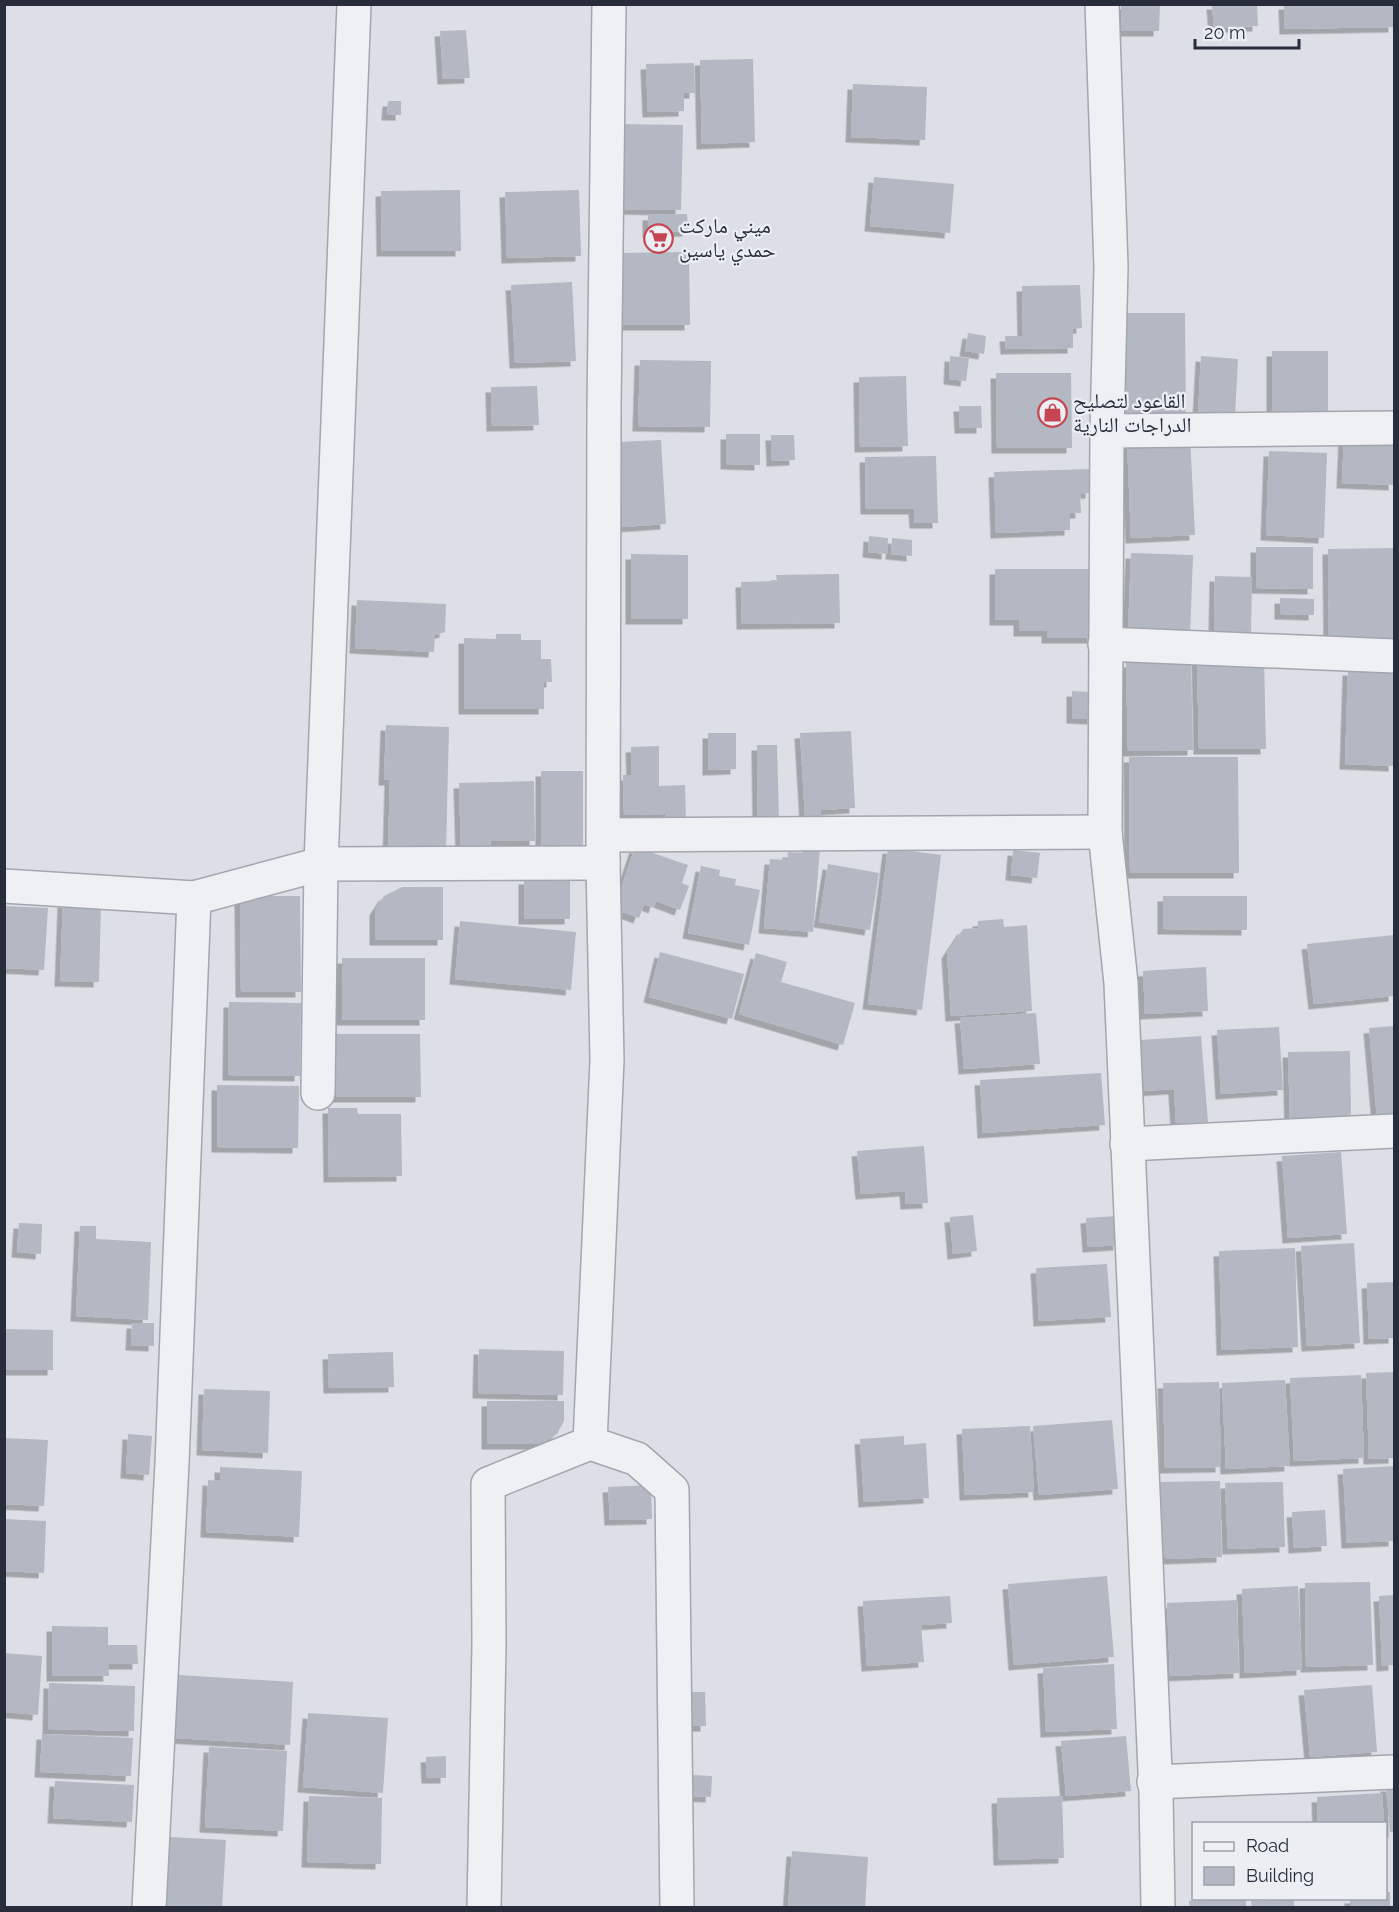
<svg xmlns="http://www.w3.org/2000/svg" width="1399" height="1912" viewBox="0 0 1399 1912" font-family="Raleway,'Noto Naskh Arabic',sans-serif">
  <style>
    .building { fill: #b4b8c2; filter: url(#shadow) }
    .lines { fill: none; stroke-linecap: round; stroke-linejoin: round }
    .street-casing { stroke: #a2a6af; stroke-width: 36 }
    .street { stroke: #eef0f4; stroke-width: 33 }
    .labels { text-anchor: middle; stroke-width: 4.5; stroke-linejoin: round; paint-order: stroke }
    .poi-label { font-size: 21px; fill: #272d3b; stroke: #ebeef3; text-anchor: start }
  </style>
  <defs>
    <filter id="shadow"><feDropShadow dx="-5.5" dy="5.5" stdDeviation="0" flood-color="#0004"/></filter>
  </defs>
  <rect width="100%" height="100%" fill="#dcdfe5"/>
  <g class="building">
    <path d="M1121 4H1160L1159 31H1121Z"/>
    <path d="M1212 4H1257L1258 26 1214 28Z"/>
    <path d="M1284 4H1394V27L1285 29Z"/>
    <path d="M466 30 470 78 443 79 440 31Z"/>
    <path d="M753 59 755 142 702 144 700 60Z"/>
    <path d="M694 63 695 93H684V111L648 112 646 64Z"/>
    <path d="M853 84 927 87 925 140 851 137Z"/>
    <path d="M388 101H401V115H387Z"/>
    <path d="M618 124 683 125 681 210 617 209Z"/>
    <path d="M874 177 954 184 950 233 870 226Z"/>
    <path d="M460 190 461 251H382L381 191Z"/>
    <path d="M579 190 581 256 507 258 505 192Z"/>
    <path d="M687 214 688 231 648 232V215Z"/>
    <path d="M689 252 690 325H621L620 253Z"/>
    <path d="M572 282 576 361 515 363 511 285Z"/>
    <path d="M1080 285 1082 328 1073 329V348L1006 349 1005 336H1023L1022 286Z"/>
    <path d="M1117 313H1185L1186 422H1118Z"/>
    <path d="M968 333 986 336 984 354 965 351Z"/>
    <path d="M1272 351H1328V413L1272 412Z"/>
    <path d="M950 356 969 358 966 381 949 379Z"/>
    <path d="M1201 356 1238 359 1235 416 1198 414Z"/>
    <path d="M640 360 711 361 710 427 638 426Z"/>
    <path d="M996 373H1071L1072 448H997Z"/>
    <path d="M906 376 908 446 860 447 859 377Z"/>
    <path d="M537 386 539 425 492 426 491 387Z"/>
    <path d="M959 406H981L982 428H960Z"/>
    <path d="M726 434H760V465L726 464Z"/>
    <path d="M1344 434 1394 437V485L1342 483Z"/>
    <path d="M771 435H794L795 460 772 461Z"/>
    <path d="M1190 436 1195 535 1131 538 1127 439Z"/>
    <path d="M661 440 666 524 623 527 618 442Z"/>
    <path d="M1269 451 1327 453 1324 538 1266 535Z"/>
    <path d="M936 456 938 523H915L914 509H866L865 457Z"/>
    <path d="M1090 469 1091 493 1080 494 1081 513H1070V530L996 533 994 472Z"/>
    <path d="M869 536 888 538 887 554 868 552Z"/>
    <path d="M892 538 912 540V556L891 554Z"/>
    <path d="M1256 547H1313V589L1256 588Z"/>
    <path d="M1394 548V640L1329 641 1328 549Z"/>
    <path d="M1131 553 1193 555 1190 636 1128 634Z"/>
    <path d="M631 554 688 555V619H631Z"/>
    <path d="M995 569H1093V638H1047V631H1019V620H995Z"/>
    <path d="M839 574 840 623 742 624 741 582 777 581 776 575Z"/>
    <path d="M1215 576 1252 577 1251 634 1214 633Z"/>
    <path d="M1280 598 1314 599V615L1280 614Z"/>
    <path d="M357 600 446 604 445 632 435 635 434 652 355 648Z"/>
    <path d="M496 634H521V640H541V659H551L552 682H544V709H464V638L496 639Z"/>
    <path d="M1264 658 1266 749H1199L1197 659Z"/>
    <path d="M1191 661 1193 750 1128 751 1126 662Z"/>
    <path d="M1348 670 1394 671V766L1345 764Z"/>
    <path d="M1072 691 1093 692V719L1072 718Z"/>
    <path d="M386 725 449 727 446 851 388 849 390 780H384Z"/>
    <path d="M851 731 855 808 821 810V817H805L800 733Z"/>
    <path d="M708 733H736V769L708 770Z"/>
    <path d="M757 745H777L779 821H758Z"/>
    <path d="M659 746V786L685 785 686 823 665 824V814L624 815 623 775H632L631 747Z"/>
    <path d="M1129 757H1238L1239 873H1130Z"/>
    <path d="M541 771H583V852L541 851Z"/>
    <path d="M534 781 535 841H490L491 849 461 850 459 783Z"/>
    <path d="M635 847 688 865 682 883 689 886 680 910 656 901 654 908 644 904 639 918 614 909Z"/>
    <path d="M802 847 820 849 813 932 764 928 770 859 787 860 788 852 802 853Z"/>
    <path d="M888 848 941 855 922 1010 868 1004Z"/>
    <path d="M1013 850 1040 853 1037 878 1011 875Z"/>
    <path d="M828 864 879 873 870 930 819 922Z"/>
    <path d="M701 866 720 870 719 876 736 879 735 885 760 890 749 945 688 933Z"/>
    <path d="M524 879 570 880V919H524Z"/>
    <path d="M402 887H443V940H375V910L384 896Z"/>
    <path d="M240 896H300L301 992H241Z"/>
    <path d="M1163 896H1247V930L1163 929Z"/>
    <path d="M63 902 101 904 99 982 60 981Z"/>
    <path d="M4 906 48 908 44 970 4 968Z"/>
    <path d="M1003 919 1004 927 1027 925 1032 1011 951 1016 947 953 963 929 978 928V921Z"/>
    <path d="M460 921 576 932 571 990 455 979Z"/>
    <path d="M1394 935V996L1314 1004 1307 944Z"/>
    <path d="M660 952 744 974 732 1019 649 997Z"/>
    <path d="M756 953 787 962 781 982 855 1003 843 1045 739 1014Z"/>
    <rect x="342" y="958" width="83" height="62"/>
    <path d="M1206 967 1208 1011 1145 1014 1143 971Z"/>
    <path d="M229 1002 301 1003 300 1076 228 1075Z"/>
    <path d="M1036 1013 1040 1064 964 1069 960 1018Z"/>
    <path d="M1394 1026V1117L1377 1118 1369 1028Z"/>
    <path d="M1279 1027 1283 1090 1221 1094 1217 1030Z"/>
    <path d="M334 1034H420L421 1097H334Z"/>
    <path d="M1201 1036 1208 1122 1176 1124 1174 1089 1143 1091 1140 1040Z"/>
    <path d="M1350 1051 1351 1120 1290 1121 1288 1052Z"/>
    <path d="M1101 1073 1105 1125 983 1133 980 1080Z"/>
    <path d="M217 1085 299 1086 298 1148 217 1147Z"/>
    <path d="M328 1108H357L358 1114H401L402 1176 329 1177Z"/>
    <path d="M924 1146 928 1203 906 1204 905 1191 861 1194 857 1151Z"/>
    <path d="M1341 1152 1347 1234 1288 1238 1282 1156Z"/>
    <path d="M973 1215 977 1251 953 1254 950 1217Z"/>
    <path d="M1117 1216 1119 1245 1088 1247 1086 1218Z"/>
    <path d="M19 1223 42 1224 41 1254 17 1252Z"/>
    <path d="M80 1226H96V1239L151 1242 148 1320 76 1316Z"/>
    <path d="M1354 1243 1360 1343 1307 1346 1301 1246Z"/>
    <path d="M1295 1248 1298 1347 1222 1350 1219 1251Z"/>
    <path d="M1107 1264 1111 1317 1039 1321 1036 1268Z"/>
    <path d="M1394 1282V1338L1369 1339 1367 1283Z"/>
    <path d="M132 1323H154V1346L131 1345Z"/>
    <path d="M4 1329 53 1330V1370H4Z"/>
    <path d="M479 1349 564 1351 563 1395 478 1393Z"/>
    <path d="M393 1352 394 1387 329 1388 328 1354Z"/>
    <path d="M1394 1372V1458L1369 1459 1366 1373Z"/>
    <path d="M1361 1375 1364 1458 1294 1461 1290 1378Z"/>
    <path d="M1285 1380 1290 1466 1226 1469 1222 1383Z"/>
    <path d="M1219 1382 1221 1467 1165 1468 1163 1383Z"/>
    <path d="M204 1389 270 1391 268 1453 202 1450Z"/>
    <path d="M487 1401H564V1421L557 1434 541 1444H487Z"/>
    <path d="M1112 1420 1118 1489 1039 1495 1033 1426Z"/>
    <path d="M1030 1426 1034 1492 965 1495 962 1429Z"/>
    <path d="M128 1434 152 1436 149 1475 126 1473Z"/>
    <path d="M904 1436V1445L926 1443 929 1498 864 1502 860 1439Z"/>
    <path d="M4 1438 48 1440 44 1506 4 1504Z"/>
    <path d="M1394 1466V1541L1347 1543 1343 1469Z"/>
    <path d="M220 1467 302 1471 299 1537 206 1532 208 1480 220 1481Z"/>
    <path d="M1220 1481 1222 1557 1167 1559 1157 1549 1155 1482Z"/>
    <path d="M1283 1482 1285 1547 1228 1549 1225 1483Z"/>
    <path d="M651 1485 652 1519 610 1520 608 1487Z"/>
    <path d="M1325 1510 1327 1546 1294 1548 1292 1512Z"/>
    <path d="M4 1519 46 1521 44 1573 4 1571Z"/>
    <path d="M1107 1576 1114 1657 1014 1665 1008 1584Z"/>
    <path d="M1370 1582 1373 1665 1306 1667 1305 1583Z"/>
    <path d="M1298 1586 1302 1670 1245 1673 1242 1589Z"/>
    <path d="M1394 1595V1665L1382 1666 1379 1596Z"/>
    <path d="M950 1596 952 1623 921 1625 924 1662 867 1666 863 1601Z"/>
    <path d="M1237 1600 1239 1673 1170 1676 1167 1603Z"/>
    <path d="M52 1626 108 1627V1645H137L138 1664H108L109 1676H52Z"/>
    <path d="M4 1653 42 1656 38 1715 4 1712Z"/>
    <path d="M1114 1664 1117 1729 1046 1732 1043 1668Z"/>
    <path d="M179 1675 293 1682 290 1745 175 1738Z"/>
    <path d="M49 1683 135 1686 134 1731 48 1729Z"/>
    <path d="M1372 1685 1377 1752 1310 1757 1304 1690Z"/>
    <path d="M687 1692H705L706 1726H687Z"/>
    <path d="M308 1713 388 1718 383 1793 303 1787Z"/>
    <path d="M42 1734 133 1738 131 1776 40 1772Z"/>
    <path d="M1126 1736 1131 1791 1066 1796 1061 1741Z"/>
    <path d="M209 1747 287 1751 283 1831 205 1827Z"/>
    <path d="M446 1756V1778H427L426 1757Z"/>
    <path d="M691 1775 712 1776 711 1797 691 1796Z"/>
    <path d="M55 1781 134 1785 132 1822 53 1818Z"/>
    <path d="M1386 1786H1394V1832H1390Z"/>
    <path d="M1382 1793 1384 1824H1318L1317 1797Z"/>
    <path d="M309 1796 382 1798 381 1864 307 1862Z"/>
    <path d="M1062 1796 1064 1858 999 1860 997 1798Z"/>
    <path d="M170 1837 226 1840 222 1908 166 1907Z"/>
    <path d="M792 1851 868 1857 865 1908H788Z"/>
    <path d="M1386 1892H1390V1908H1350V1898H1386Z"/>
    <path d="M1246 1899V1908H1190L1189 1901Z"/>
    <path d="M1294 1900V1908H1252L1251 1901Z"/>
  </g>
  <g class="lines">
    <defs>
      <g id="street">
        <path d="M1102 4 1111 267 1107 431 1105 832 1121 983 1156 1794 1158 1908"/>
        <path d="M1107 431 1394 428"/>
        <path d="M1105 644 1394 656"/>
        <path d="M605 835 1105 832"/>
        <path d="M4 886 194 898 321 864 603 863"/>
        <path d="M318 1093 321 864 354 4"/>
        <path d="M1127 1144 1394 1131"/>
        <path d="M590 1443 637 1459 672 1490 677 1908"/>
        <path d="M1154 1782 1394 1772"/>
        <path d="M149 1908 172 1463 194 898"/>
        <path d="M484 1908 489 1644 488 1484 590 1443 607 1060 603 863 604 408 609 4"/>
      </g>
    </defs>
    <use href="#street" class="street-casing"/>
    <use href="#street" class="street"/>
  </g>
  <defs>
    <symbol id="supermarket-ring" viewBox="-11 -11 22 22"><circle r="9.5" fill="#ebeef3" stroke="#c54652" stroke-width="1.5"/><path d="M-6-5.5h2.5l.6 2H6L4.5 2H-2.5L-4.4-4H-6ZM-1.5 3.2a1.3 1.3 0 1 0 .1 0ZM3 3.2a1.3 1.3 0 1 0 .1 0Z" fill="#c54652"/></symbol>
    <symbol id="shop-ring" viewBox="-11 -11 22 22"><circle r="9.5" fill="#ebeef3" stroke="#c54652" stroke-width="1.5"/><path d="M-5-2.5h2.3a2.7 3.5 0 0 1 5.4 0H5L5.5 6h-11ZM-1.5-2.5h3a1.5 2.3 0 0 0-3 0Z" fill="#c54652"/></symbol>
  </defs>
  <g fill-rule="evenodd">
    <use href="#supermarket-ring" x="642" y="222" width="33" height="33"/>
    <use href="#shop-ring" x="1036" y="396" width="33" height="33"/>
  </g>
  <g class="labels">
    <g class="poi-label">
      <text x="679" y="233">ميني ماركت<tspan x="679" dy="24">حمدي ياسين</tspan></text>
      <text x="1073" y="408">القاعود لتصليح<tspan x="1073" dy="24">الدراجات النارية</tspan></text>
    </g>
  </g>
  <rect width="1399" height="1912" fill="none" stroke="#272d3b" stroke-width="12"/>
  <rect x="1192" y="1822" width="195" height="78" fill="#ebeef3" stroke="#9da1a9" stroke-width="1.5"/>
  <rect x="1204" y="1842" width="30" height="9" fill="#eef0f4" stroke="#9da1a9" stroke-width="1.5"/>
  <text x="1246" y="1852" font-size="18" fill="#272d3b">Road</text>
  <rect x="1204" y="1867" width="30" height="18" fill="#b4b8c2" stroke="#9da1a9" stroke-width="1.5"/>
  <text x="1246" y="1882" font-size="18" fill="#272d3b">Building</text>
  <path d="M1195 39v9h104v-9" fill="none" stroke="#272d3b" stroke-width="3"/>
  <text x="1204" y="39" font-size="18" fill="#272d3b" stroke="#ebeef3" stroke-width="4.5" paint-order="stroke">20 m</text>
</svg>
